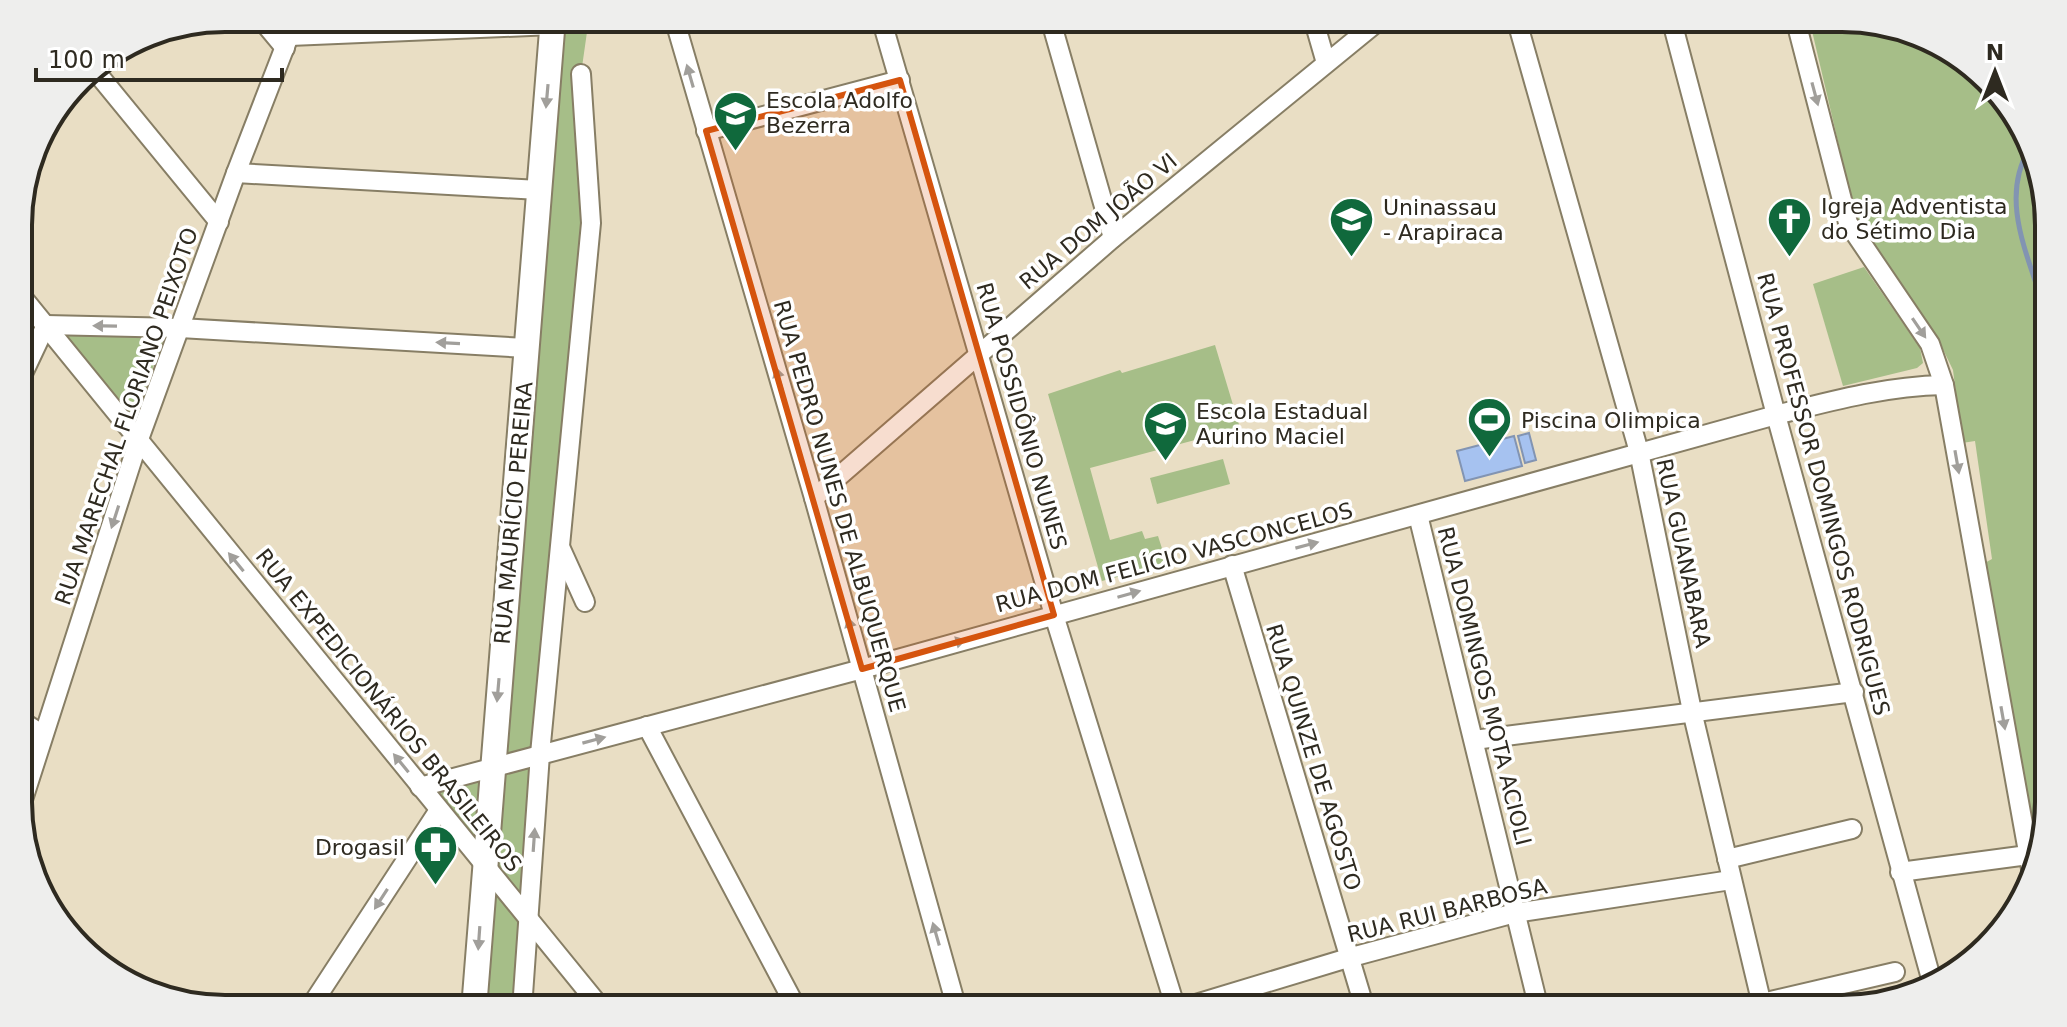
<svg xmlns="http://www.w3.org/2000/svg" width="2067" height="1027" viewBox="0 0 2067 1027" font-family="'DejaVu Sans',sans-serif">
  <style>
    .green { fill: #a6be88 }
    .water { fill: #a6c2f0; stroke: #8294b2; stroke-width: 2 }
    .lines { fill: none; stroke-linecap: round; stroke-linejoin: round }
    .stream { stroke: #8294b2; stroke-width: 5 }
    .minor-casing { stroke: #877e65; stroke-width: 22 }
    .major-casing { stroke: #877e65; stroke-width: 28 }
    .minor { stroke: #fff; stroke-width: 18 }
    .major { stroke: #fff; stroke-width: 24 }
    .oneway { fill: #a19f9b }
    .marked { fill: #d5540e; fill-opacity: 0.2; stroke: #d5540e; stroke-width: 6; stroke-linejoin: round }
    .labels { text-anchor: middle; stroke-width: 7; stroke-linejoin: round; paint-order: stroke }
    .poi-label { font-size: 22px; fill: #2e2a20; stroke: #fff; text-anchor: start }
    .street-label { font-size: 22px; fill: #2e2a20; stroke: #fff }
    .rim { fill: none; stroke: #2e2a20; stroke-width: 4 }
  </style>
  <rect width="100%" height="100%" fill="#e9dec4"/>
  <g class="green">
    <path d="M553 18H589L581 74 591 223 522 1009H474L485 868 420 787 492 767Z"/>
    <path d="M1809 18H1842L1933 39 2014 109 2047 198 2049 803 2037 856 1981 565 1992 559 1975 441 1962 443 1953 370 1937 337 1858 227Z"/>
    <path d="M1864 267 1920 348 1923 363 1917 368 1843 386 1813 284Z"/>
    <path d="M58 332 166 333 132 423Z"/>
    <path d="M1215 345 1240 428 1090 468 1110 540 1142 531 1145 539 1158 536 1167 564 1102 581 1048 394 1120 370 1122 373Z"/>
    <path d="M1223 459 1230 484 1157 504 1150 478Z"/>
  </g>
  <g class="water">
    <path d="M1529 433 1536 460 1525 463 1518 436Z"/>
    <path d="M1514 436 1522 466 1465 481 1457 451Z"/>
  </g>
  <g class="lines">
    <path class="stream" d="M2029 149C1996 205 2035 267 2048 323"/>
    <defs>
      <g id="minor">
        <path d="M260 18 285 48"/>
        <path d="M674 18 814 498 957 1009"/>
        <path d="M881 18 1054 615 1176 1009"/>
        <path d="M1050 18 1113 238"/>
        <path d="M1313 18 1326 63"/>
        <path d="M1516 18 1639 452 1692 711 1763 1009"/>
        <path d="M1671 18 1776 415 1932 982"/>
        <path d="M1795 18 1848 223 1930 344 1944 385 2032 874"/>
        <path d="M290 36 553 25"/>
        <path d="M92 67 219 222"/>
        <path d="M706 131 900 80"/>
        <path d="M236 173 539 190"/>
        <path d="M19 293 602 1009"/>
        <path d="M19 382 46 325 180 328 526 348"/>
        <path d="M814 498 1113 238 1382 18"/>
        <path d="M1418 515 1539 1009"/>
        <path d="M561 549 585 602"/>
        <path d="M1232 565 1365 1009"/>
        <path d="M20 720 43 735"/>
        <path d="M647 726 797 1009"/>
        <path d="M1474 740 1854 692"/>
        <path d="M420 787 862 669 1776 415C1831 401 1886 386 1944 385"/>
        <path d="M20 809 138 442 236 173 296 18"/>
        <path d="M1727 859 1852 829"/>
        <path d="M1900 872 2028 855"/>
        <path d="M1762 1003 1895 972"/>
        <path d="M309 1009 439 810"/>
        <path d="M522 1009 540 754 591 223 581 74"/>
        <path d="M1179 1009 1348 958 1515 913 1731 880"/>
      </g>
      <path id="major" d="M474 1009 553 18"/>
    </defs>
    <use href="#minor" class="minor-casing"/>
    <use href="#major" class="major-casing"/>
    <use href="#minor" class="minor"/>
    <use href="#major" class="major"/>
  </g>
  <defs><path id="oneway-solid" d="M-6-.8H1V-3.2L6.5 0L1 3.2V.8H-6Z" transform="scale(2)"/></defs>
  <g class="oneway">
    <use href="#oneway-solid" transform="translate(690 76) rotate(-106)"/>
    <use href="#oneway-solid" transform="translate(1815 94) rotate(75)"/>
    <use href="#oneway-solid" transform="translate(547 96) rotate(95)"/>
    <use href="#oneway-solid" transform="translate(105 326) rotate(-179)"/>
    <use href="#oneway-solid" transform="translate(1919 328) rotate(56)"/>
    <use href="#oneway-solid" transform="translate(448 343) rotate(-177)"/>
    <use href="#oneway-solid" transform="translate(779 379) rotate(-106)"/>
    <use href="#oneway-solid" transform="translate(1957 462) rotate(80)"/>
    <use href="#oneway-solid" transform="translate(115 517) rotate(108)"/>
    <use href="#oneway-solid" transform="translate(1307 545) rotate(-15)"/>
    <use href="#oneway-solid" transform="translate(236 562) rotate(-129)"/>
    <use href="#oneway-solid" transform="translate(1129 594) rotate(-16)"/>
    <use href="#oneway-solid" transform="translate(851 629) rotate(-106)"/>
    <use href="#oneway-solid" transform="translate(954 643) rotate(-16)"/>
    <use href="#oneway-solid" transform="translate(498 690) rotate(95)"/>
    <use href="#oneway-solid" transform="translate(2003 718) rotate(80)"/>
    <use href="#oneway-solid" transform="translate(594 740) rotate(-15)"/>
    <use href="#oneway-solid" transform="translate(401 763) rotate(-129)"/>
    <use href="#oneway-solid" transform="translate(534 840) rotate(-86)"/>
    <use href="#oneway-solid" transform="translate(381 899) rotate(123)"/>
    <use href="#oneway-solid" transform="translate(936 934) rotate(-106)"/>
    <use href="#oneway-solid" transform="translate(479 938) rotate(94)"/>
  </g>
  <path class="marked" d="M900 80 1054 615 862 669 706 131Z"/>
  <defs>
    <symbol id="school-pin" viewBox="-11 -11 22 30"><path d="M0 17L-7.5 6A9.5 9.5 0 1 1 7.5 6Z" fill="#10693c" stroke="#fff"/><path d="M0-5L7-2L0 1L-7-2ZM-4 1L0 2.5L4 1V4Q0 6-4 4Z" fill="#fff"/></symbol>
    <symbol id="church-pin" viewBox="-11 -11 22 30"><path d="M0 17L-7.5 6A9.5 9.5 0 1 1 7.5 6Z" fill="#10693c" stroke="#fff"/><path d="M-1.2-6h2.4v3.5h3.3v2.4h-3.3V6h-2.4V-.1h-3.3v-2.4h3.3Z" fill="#fff"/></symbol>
    <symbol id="university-pin" viewBox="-11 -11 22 30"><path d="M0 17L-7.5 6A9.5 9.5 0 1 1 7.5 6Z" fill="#10693c" stroke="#fff"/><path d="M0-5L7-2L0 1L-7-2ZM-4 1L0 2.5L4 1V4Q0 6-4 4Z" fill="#fff"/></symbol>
    <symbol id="stadium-pin" viewBox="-11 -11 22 30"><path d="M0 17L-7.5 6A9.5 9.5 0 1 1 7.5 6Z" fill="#10693c" stroke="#fff"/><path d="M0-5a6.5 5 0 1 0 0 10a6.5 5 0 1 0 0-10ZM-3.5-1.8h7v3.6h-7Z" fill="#fff"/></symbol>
    <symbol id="pharmacy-pin" viewBox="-11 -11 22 30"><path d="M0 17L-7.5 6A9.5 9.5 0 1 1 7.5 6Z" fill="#10693c" stroke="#fff"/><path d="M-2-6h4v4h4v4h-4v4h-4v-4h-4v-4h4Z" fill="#fff"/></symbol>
  </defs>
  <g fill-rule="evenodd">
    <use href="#school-pin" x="710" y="88" width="51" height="69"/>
    <use href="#church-pin" x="1764" y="194" width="51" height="69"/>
    <use href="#university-pin" x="1326" y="194" width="51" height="69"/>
    <use href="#stadium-pin" x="1464" y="394" width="51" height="69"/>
    <use href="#school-pin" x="1140" y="398" width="51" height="69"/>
    <use href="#pharmacy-pin" x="410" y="822" width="51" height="69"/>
  </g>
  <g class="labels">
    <g class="poi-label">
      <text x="766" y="108">Escola Adolfo<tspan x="766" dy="25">Bezerra</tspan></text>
      <text x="1821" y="214">Igreja Adventista<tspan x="1821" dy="25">do Sétimo Dia</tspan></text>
      <text x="1383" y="215">Uninassau<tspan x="1383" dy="25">- Arapiraca</tspan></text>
      <text x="1196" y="419">Escola Estadual<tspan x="1196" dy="25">Aurino Maciel</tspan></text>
      <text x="1521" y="428">Piscina Olimpica</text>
      <text x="405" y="855" text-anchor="end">Drogasil</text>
    </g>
    <g class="street-label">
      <text transform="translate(1098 221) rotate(-40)" y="8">RUA DOM JOÃO VI</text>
      <text transform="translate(126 416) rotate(-71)" y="8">RUA MARECHAL FLORIANO PEIXOTO</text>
      <text transform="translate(1022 416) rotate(74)" y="8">RUA POSSIDÔNIO NUNES</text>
      <text transform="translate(1824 494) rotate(75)" y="8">RUA PROFESSOR DOMINGOS RODRIGUES</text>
      <text transform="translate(840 506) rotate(74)" y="8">RUA PEDRO NUNES DE ALBUQUERQUE</text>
      <text transform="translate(513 513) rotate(-85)" y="8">RUA MAURÍCIO PEREIRA</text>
      <text transform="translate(1684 553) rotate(78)" y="8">RUA GUANABARA</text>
      <text transform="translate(1174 557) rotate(-15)" y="8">RUA DOM FELÍCIO VASCONCELOS</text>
      <text transform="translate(1485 686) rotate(76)" y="8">RUA DOMINGOS MOTA ACIOLI</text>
      <text transform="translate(389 710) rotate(51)" y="8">RUA EXPEDICIONÁRIOS BRASILEIROS</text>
      <text transform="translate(1314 757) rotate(73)" y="8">RUA QUINZE DE AGOSTO</text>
      <text transform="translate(1447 910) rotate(-14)" y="8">RUA RUI BARBOSA</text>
    </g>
  </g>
  <path d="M0 0H2067V1027H0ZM225 32H1842A193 193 0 0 1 2035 225V802A193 193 0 0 1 1842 995H225A193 193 0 0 1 32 802V225A193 193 0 0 1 225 32Z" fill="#eeeeed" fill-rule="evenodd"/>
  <path class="rim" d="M225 32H1842A193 193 0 0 1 2035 225V802A193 193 0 0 1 1842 995H225A193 193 0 0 1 32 802V225A193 193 0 0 1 225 32Z"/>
  <g transform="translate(1995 72)" stroke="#ffffff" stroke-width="6" paint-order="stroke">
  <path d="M0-6L14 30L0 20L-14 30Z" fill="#2e2a20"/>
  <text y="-12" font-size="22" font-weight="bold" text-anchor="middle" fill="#2e2a20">N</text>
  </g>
  <path d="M36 68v12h246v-12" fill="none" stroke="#2e2a20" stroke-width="4"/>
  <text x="48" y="68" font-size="24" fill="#2e2a20" stroke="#ffffff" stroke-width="6" paint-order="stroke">100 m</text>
</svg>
